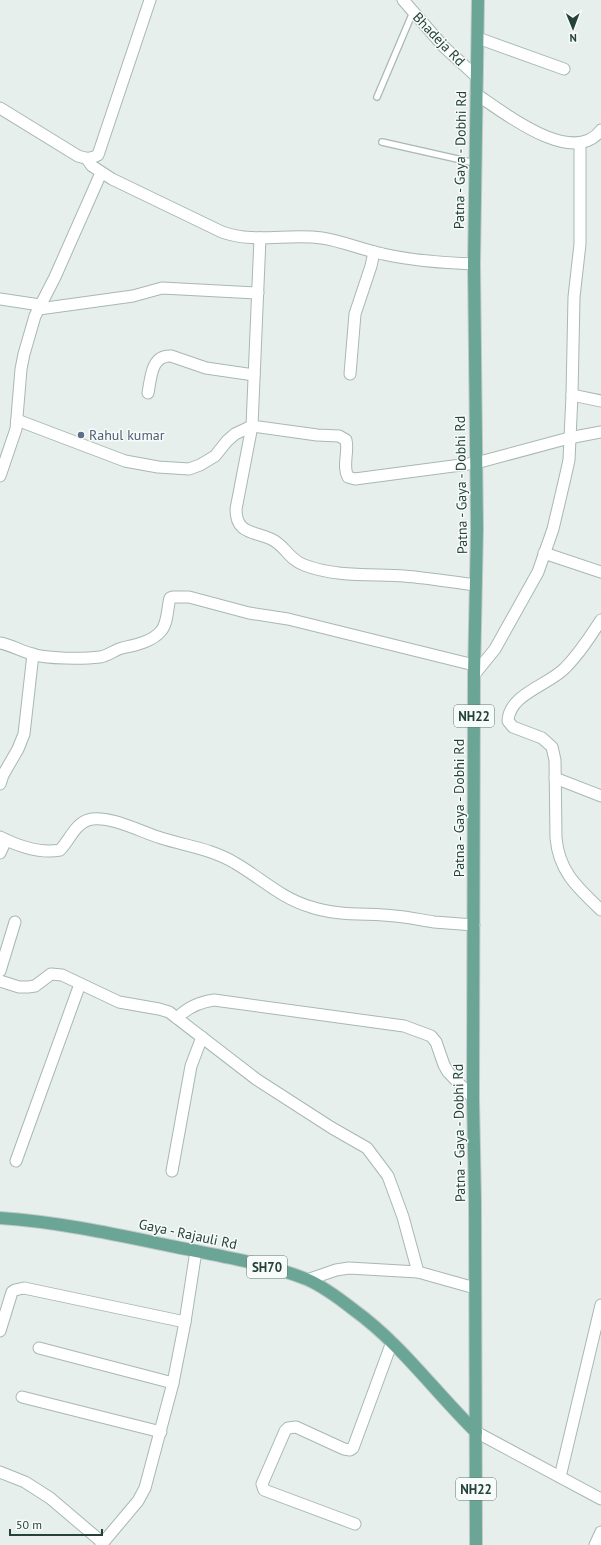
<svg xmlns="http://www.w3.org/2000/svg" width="601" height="1545" viewBox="0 0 601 1545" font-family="'PT Sans',sans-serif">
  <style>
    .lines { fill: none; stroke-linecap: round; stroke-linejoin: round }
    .service-casing { stroke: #a8b8b2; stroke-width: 8 }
    .minor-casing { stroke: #a8b8b2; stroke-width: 13 }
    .primary-casing { stroke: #c2cac8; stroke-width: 14 }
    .service { stroke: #fff; stroke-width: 5.5 }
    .minor { stroke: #fff; stroke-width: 11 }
    .primary { stroke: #6aa596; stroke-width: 12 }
    .service-dot { fill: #5c6f8a; stroke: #f7fbf9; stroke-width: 1.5 }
    .labels { text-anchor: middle; stroke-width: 3; stroke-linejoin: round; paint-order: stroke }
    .shield { fill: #f7fbf9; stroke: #637a73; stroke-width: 1 }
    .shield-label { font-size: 13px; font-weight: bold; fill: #24423a }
    .street-label { font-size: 14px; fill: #24423a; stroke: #f7fbf9 }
    .service-label { font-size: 14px; fill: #4e5e75; stroke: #f7fbf9; text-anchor: start }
  </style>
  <rect width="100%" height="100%" fill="#e6efeb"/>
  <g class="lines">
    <defs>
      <g id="service">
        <path d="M377 97 413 12"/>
        <path d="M382 142 475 163"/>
      </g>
      <g id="minor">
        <path d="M403 0 444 47 477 77"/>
        <path d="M478 38 564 69"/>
        <path d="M476 94C503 112 573 168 601 130"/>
        <path d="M0 108 78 156C86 159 91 159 98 155L150 0"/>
        <path d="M87 159 92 166 112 179 222 232C255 244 288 233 322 238 342 241 363 250 383 254 414 261 443 263 474 264"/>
        <path d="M260 238 252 426 236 509C236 534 253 531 271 539 285 545 288 559 304 565 335 577 371 574 404 576 428 578 452 582 476 585"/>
        <path d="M0 299 40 305"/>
        <path d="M39 309 133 296 162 288 258 293"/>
        <path d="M350 374 355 314 371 266 374 252"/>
        <path d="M148 393C151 378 151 355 171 356L206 368 254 375"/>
        <path d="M572 395 601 401"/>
        <path d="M17 420 125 461 158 467 189 469 200 465 215 456 227 441 235 434 252 426 317 435 339 436 346 440C349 452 342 466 348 477L355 479 476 463 569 438 601 432"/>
        <path d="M0 476 16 429 21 369 24 354 35 316 55 277 101 173"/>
        <path d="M544 553 601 572"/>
        <path d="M601 620C590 637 579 654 565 668 549 685 509 694 508 721L513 727 542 738 552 747 555 760 556 838C559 872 578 888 601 910"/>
        <path d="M0 643C11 645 21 651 32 654 47 659 83 659 100 657 108 656 114 650 122 648 135 645 152 642 161 631 168 623 167 609 170 598L173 597H189L249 613 288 619 474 665"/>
        <path d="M474 675 495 649 538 572 553 529 565 478 569 460 572 395 574 297 580 244V143"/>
        <path d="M555 778 601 796"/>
        <path d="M0 784 3 775 18 749 24 734 33 654"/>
        <path d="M0 837C18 846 39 854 60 850 69 841 75 824 88 820 108 814 141 832 161 838 186 846 212 849 235 863 261 878 282 899 311 907 338 916 367 913 395 916 408 917 421 920 434 922 447 923 461 924 474 925"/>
        <path d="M0 853 6 840"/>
        <path d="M0 971 15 922"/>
        <path d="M0 981 19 987H28L35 986 51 974 62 975 119 1002 159 1009 169 1012 256 1079 332 1128 367 1148 388 1176 403 1217 418 1272 475 1288"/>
        <path d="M177 1018C188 1007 199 1002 214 1000L404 1026 431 1036 436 1042 444 1065 448 1072 473 1098"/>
        <path d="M16 1161 80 984"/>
        <path d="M172 1171 191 1066 202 1037"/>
        <path d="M307 1280 336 1270 349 1268 418 1272"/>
        <path d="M0 1331 12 1292 15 1290 24 1288 185 1322"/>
        <path d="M39 1348 173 1383"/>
        <path d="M22 1397 161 1432"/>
        <path d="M476 1432 601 1499"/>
        <path d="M0 1472 25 1482 50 1498 103 1543"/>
        <path d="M560 1477 601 1305"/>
        <path d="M355 1524 264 1490 262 1484 285 1431 288 1428 296 1427 344 1449 350 1450 353 1448 392 1342"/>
        <path d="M101 1545 138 1501 145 1488 173 1383 185 1322 196 1251"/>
        <path d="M595 1545 601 1532"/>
      </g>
      <g id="primary">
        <path d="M0 1218C60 1222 118 1235 176 1247 220 1256 265 1263 306 1279 323 1286 340 1299 354 1310 401 1344 435 1392 476 1432"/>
        <path d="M476 1545 475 1201 473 1098 474 675 477 529 474 264 478 0"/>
      </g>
    </defs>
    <use href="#service" class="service-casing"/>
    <use href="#minor" class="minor-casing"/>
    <use href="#primary" class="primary-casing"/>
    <use href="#service" class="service"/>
    <use href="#minor" class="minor"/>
    <use href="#primary" class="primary"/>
  </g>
  <circle class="service-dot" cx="81" cy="435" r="4"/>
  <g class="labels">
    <g class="shield">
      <rect x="454" y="705" width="40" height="22" rx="3"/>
      <rect x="247" y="1256" width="40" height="22" rx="3"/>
      <rect x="456" y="1478" width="40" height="22" rx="3"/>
    </g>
    <g class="shield-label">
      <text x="474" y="721">NH22</text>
      <text x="267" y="1272">SH70</text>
      <text x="476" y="1494">NH22</text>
    </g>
    <g class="street-label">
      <text transform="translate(439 39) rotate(46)" y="5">Bhadeja Rd</text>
      <text transform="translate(460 160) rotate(-89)" y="5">Patna - Gaya - Dobhi Rd</text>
      <text transform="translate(461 485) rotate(-91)" y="5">Patna - Gaya - Dobhi Rd</text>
      <text transform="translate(459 808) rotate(-90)" y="5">Patna - Gaya - Dobhi Rd</text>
      <text transform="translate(459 1133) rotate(-91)" y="5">Patna - Gaya - Dobhi Rd</text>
      <text transform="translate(188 1234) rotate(12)" y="5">Gaya - Rajauli Rd</text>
    </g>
    <g class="service-label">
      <text x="89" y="440">Rahul kumar</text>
    </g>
  </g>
  <g transform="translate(573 28) rotate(179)" stroke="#f7fbf9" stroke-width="3" paint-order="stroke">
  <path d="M0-3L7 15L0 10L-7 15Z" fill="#24423a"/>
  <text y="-6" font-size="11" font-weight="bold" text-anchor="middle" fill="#24423a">N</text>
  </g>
  <path d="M10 1529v6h92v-6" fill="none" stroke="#24423a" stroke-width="2"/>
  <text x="16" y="1529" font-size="12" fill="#24423a" stroke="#f7fbf9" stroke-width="3" paint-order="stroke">50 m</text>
</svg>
